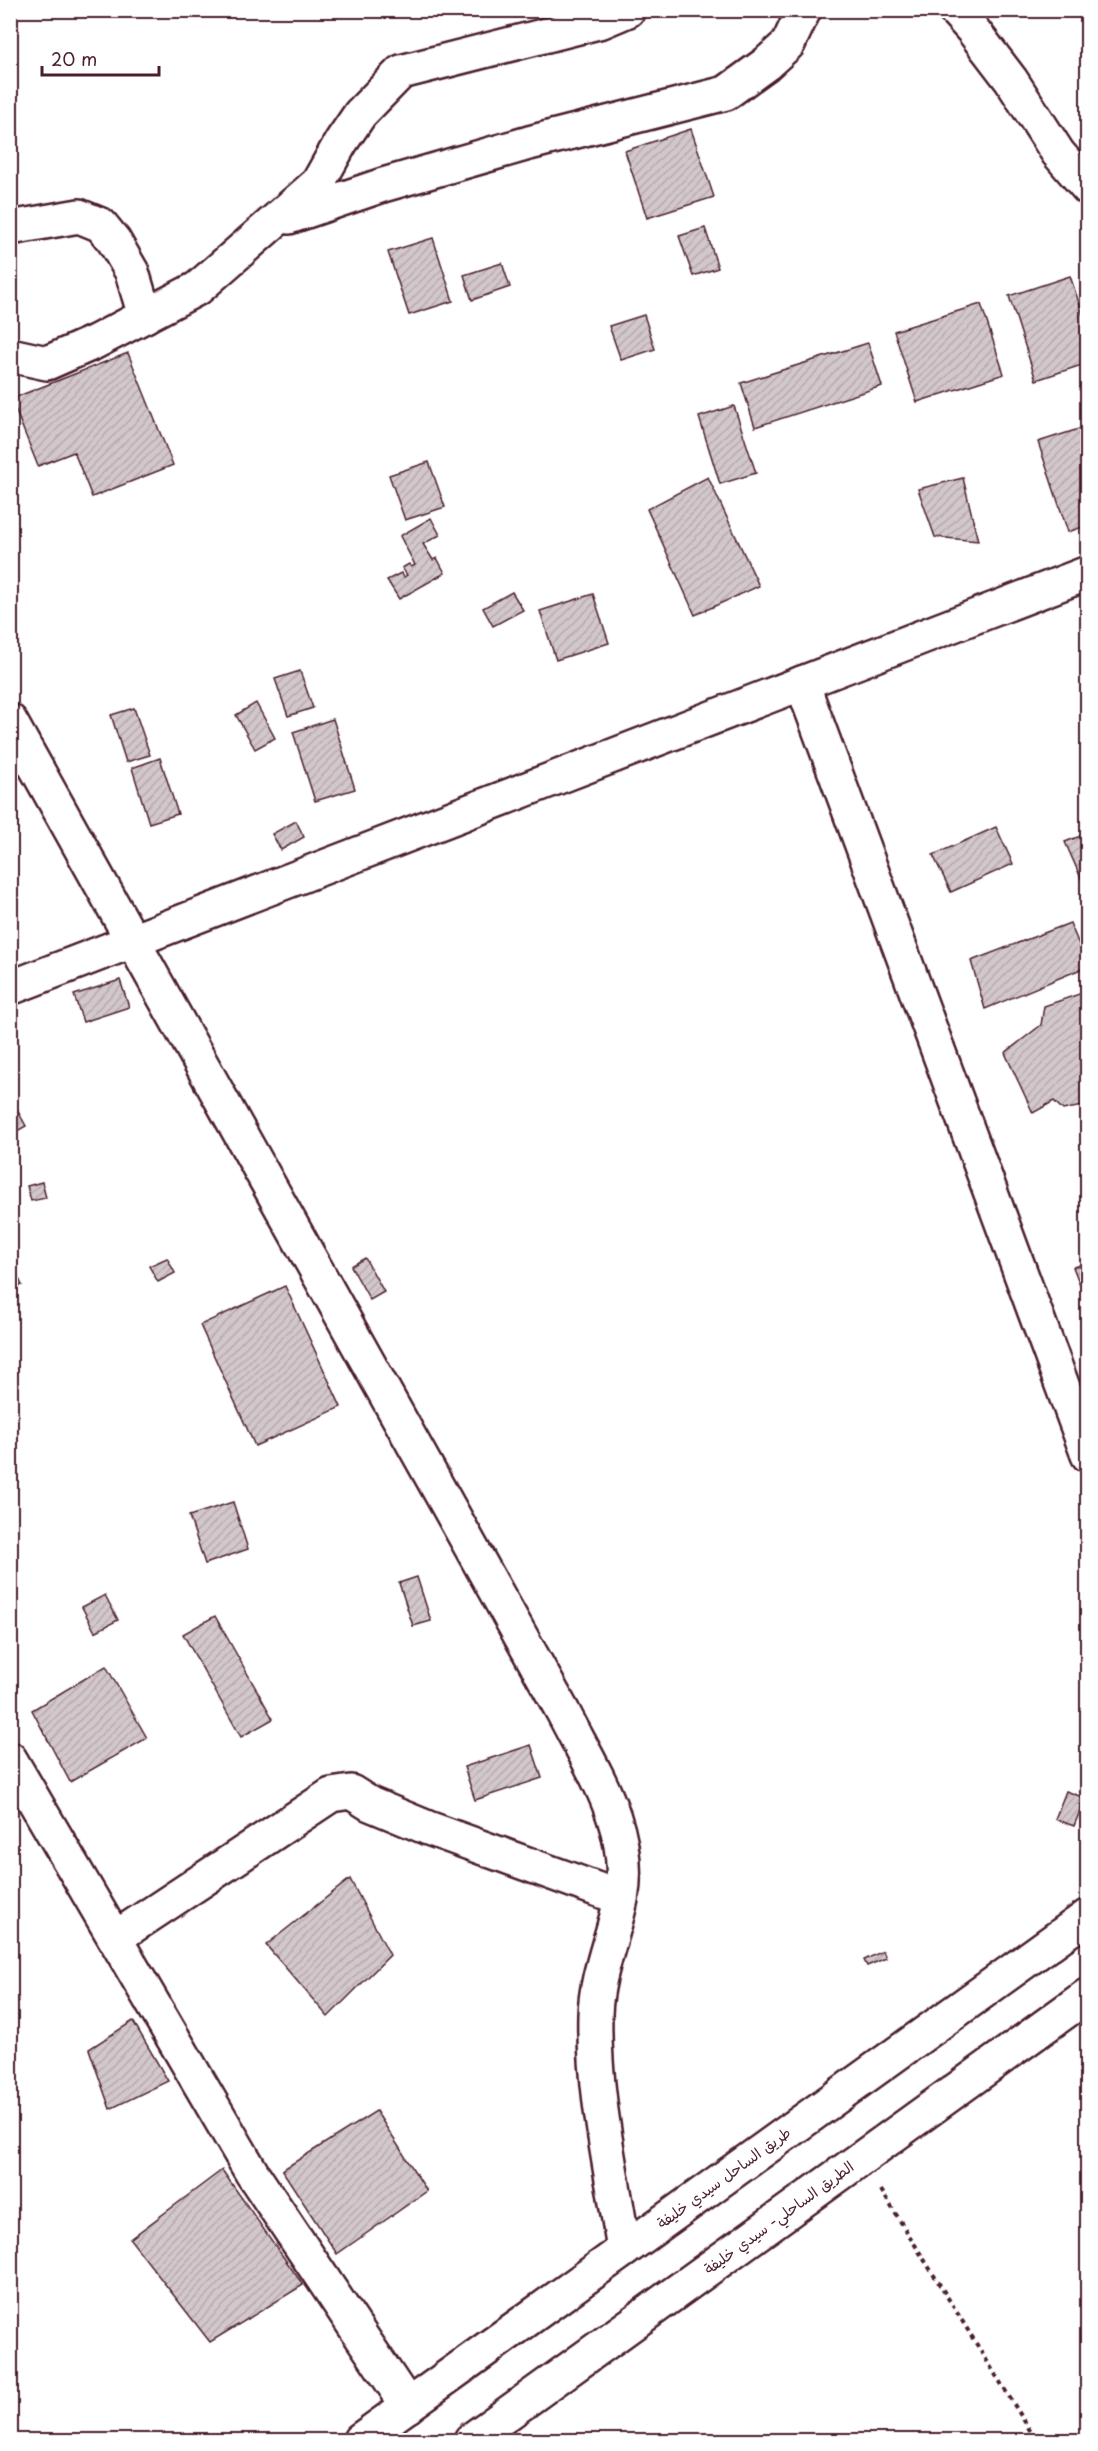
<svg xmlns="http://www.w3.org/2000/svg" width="1098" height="2451" viewBox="0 0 1098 2451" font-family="'Playpen Sans','Playpen Sans Arabic',sans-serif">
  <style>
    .building { fill: url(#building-hatch); stroke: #4a1f2b; stroke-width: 1.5 }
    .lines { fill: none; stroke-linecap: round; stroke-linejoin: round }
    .minor-casing { stroke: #4a1f2b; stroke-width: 38 }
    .highway-casing { stroke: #4a1f2b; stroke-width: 38 }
    .path { stroke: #4a1f2b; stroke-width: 4; stroke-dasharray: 4.5 4.5; stroke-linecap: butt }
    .minor { stroke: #fff; stroke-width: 33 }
    .highway { stroke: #fff; stroke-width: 33 }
    .labels { text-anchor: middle; stroke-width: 4.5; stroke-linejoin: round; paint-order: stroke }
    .street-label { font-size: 15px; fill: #4a1f2b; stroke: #fff }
  </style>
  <defs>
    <pattern id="building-hatch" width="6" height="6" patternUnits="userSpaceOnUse" patternTransform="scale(1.5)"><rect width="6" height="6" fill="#d2c7cb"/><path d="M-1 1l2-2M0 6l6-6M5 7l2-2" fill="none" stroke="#b6aaae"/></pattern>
  </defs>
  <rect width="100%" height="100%" fill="#fff"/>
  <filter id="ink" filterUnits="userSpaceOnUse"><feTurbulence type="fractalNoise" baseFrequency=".0167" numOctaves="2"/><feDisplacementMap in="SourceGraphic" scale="12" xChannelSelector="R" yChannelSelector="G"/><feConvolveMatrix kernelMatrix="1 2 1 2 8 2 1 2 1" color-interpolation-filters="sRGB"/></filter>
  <g filter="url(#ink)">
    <g class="building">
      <path d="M691 129 714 197 647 218 625 151Z"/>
      <path d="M705 228 718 268 693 276 679 236Z"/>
      <path d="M433 238 453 301 409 315 388 252Z"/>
      <path d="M502 263 510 287 472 300 464 275Z"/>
      <path d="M1070 276 1088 329V363L1036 380 1009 296Z"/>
      <path d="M981 304 1004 374 917 402 894 331Z"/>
      <path d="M644 315 655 349 621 360 609 326Z"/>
      <path d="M868 343 882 386 755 427 741 383Z"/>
      <path d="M128 353 173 465 92 497 74 452 38 466 11 399Z"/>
      <path d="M734 406 756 473 720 484 699 417Z"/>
      <path d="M1088 426V525L1068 532 1038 442Z"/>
      <path d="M429 462 445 507 405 520 389 475Z"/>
      <path d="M708 477 759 586 695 615 647 509Z"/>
      <path d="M963 478 978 541 935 537 918 489Z"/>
      <path d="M431 518 440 535 423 544 433 560 437 558 445 573 399 599 387 580 401 573 404 577 407 575 402 568 409 564 411 567 415 565 400 536Z"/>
      <path d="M512 592 523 610 493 626 483 608Z"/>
      <path d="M593 594 609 643 556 660 540 611Z"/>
      <path d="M300 671 313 708 288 716 275 679Z"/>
      <path d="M256 703 275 738 255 749 236 715Z"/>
      <path d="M134 708 150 755 126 762 111 715Z"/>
      <path d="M333 719 355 789 315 801 293 732Z"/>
      <path d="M160 758 178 814 149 823 132 768Z"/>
      <path d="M296 821 304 837 281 850 272 834Z"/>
      <path d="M996 827 1013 864 951 892 933 855Z"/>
      <path d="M1088 833V886L1085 887 1065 842Z"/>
      <path d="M1070 923 1088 966 985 1009 971 961Z"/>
      <path d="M120 980 129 1007 83 1022 74 995Z"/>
      <path d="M1088 991V1094L1084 1095 1087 1105 1063 1110 1054 1101 1033 1113 1005 1053 1041 1025 1044 1006Z"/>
      <path d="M10 1097 26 1126 10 1135Z"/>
      <path d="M42 1182 46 1198 31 1201 27 1186Z"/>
      <path d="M167 1258 175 1273 158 1282 149 1266Z"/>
      <path d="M365 1258 384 1292 370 1300 351 1266Z"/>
      <path d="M10 1260 22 1285 10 1290Z"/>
      <path d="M1088 1263V1305L1073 1267Z"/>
      <path d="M285 1286 341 1407 255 1446 200 1325Z"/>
      <path d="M233 1502 248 1549 205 1564 189 1516Z"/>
      <path d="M417 1577 431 1621 413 1626 399 1583Z"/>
      <path d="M105 1595 118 1620 95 1632 82 1607Z"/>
      <path d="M215 1616 273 1719 241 1737 183 1634Z"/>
      <path d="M106 1666 147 1738 70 1782 32 1710Z"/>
      <path d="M531 1745 542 1778 475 1800 464 1767Z"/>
      <path d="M1066 1791 1085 1798 1074 1826 1055 1819Z"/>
      <path d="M350 1879 390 1955 328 2017 266 1945Z"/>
      <path d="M883 1951 886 1958 867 1966 864 1960Z"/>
      <path d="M133 2021 168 2081 110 2109 89 2049Z"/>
      <path d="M376 2111 427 2191 337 2254 282 2170Z"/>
      <path d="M222 2170 303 2285 210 2342 130 2239Z"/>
      <path d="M10 2376 16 2391 10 2394Z"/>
    </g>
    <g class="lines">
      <defs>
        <g id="minor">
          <path d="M955 10 972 29 1011 80 1058 153 1088 188"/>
          <path d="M289 217 383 185 529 143 726 93 766 64 788 44 804 10"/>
          <path d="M10 228 79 216 101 225 114 241 132 272 145 316"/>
          <path d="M10 355 47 363 95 342 198 288 318 183 341 142 360 114 401 72 602 21 628 10"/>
          <path d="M802 683 1088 1455"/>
          <path d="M10 721 563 1712C593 1771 634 1830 621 1899 613 1938 596 1975 595 2015 593 2093 612 2173 624 2250"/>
          <path d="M10 988 1088 573"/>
          <path d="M10 1759 252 2173 408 2406"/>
          <path d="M115 1938 331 1795 351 1792 370 1804 428 1828 621 1898"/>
        </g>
        <g id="highway">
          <path d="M360 2440 1088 1916"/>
          <path d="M471 2440 1088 1995"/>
        </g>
      </defs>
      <use href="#minor" class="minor-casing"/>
      <use href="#highway" class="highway-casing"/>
      <path class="path" d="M881 2190 1036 2440"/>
      <use href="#minor" class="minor"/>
      <use href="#highway" class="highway"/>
    </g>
  </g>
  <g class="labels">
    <g class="street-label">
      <text transform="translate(724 2178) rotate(-36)" y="5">طريق الساحل سيدي خليفة</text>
      <text transform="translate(779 2218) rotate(-36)" y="5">الطريق الساحلي- سيدي خليفة</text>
    </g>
  </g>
  <rect width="1098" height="2451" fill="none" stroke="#fff" stroke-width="36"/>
  <rect x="18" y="18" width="1062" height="2415" fill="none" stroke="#4a1f2b" stroke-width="2" filter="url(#ink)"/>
  <path d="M42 66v9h117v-9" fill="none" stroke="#4a1f2b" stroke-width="3"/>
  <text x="51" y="66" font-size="18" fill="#4a1f2b" stroke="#ffffff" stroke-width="4.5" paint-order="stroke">20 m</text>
</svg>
